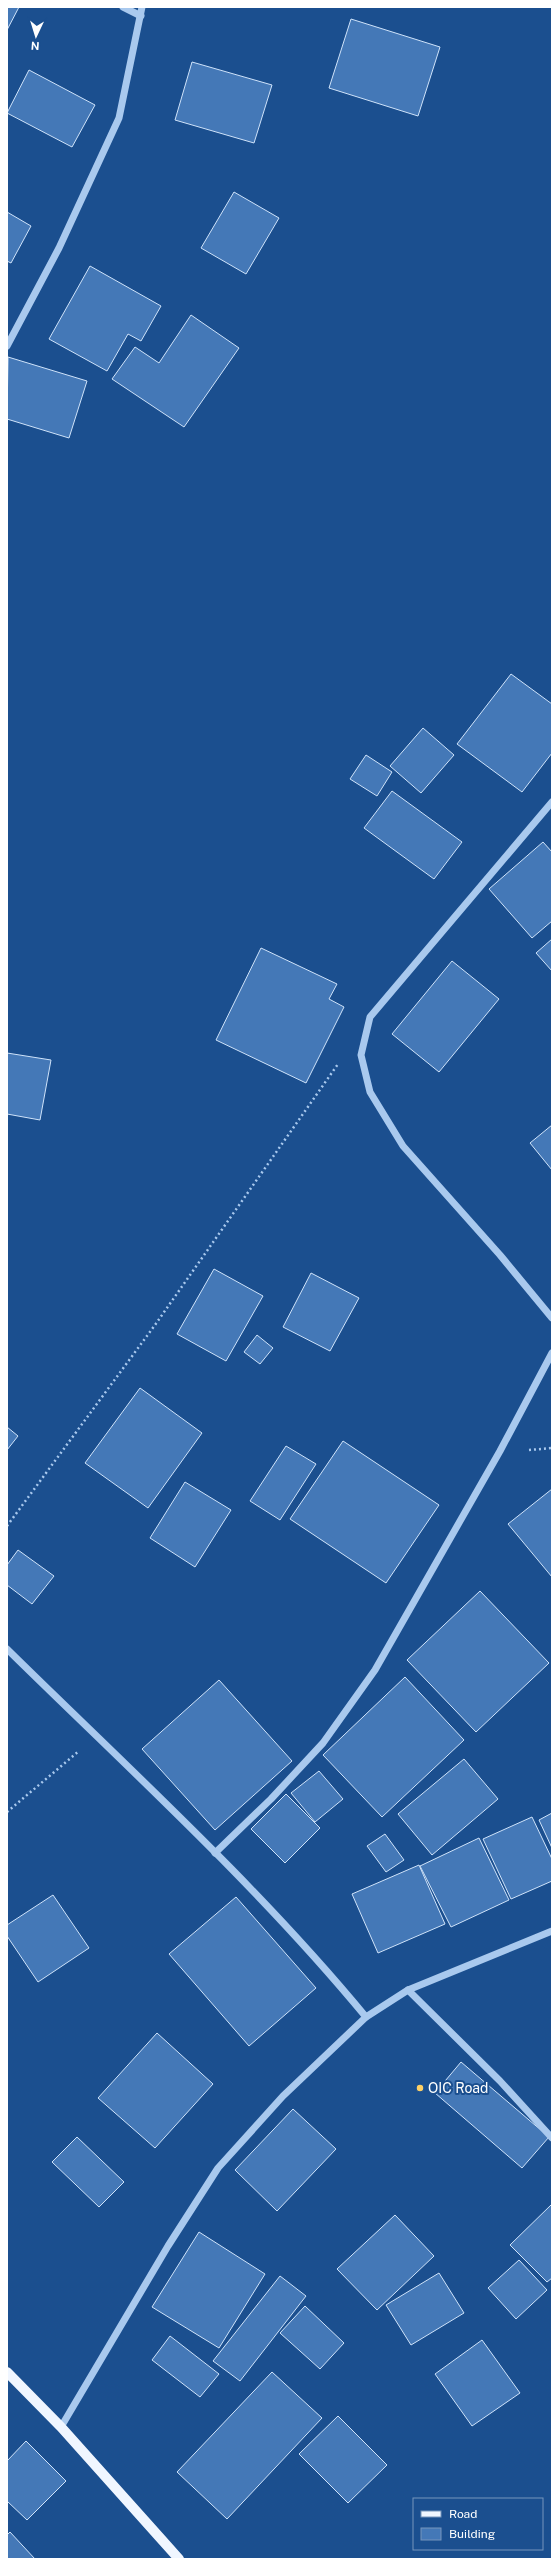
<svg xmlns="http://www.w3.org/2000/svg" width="559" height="2566" viewBox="0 0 559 2566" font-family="'Public Sans',sans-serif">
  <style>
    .building { fill: #4478b7; stroke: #cfe3fa }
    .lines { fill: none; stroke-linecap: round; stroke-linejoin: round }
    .path { stroke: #a9c9ee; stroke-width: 2.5; stroke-dasharray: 2 3; stroke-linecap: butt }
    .minor { stroke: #a9c9ee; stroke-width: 7 }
    .major { stroke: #f0f6ff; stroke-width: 10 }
    .poi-dot { fill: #ffd166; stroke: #1b4f8f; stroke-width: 1.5 }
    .labels { text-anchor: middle; stroke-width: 4; stroke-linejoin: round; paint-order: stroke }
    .poi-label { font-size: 14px; fill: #fff; stroke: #1b4f8f; text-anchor: start }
  </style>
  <rect width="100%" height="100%" fill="#1b4f8f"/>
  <g class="building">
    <path d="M7 7H19L7 30Z"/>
    <path d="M351 19 440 47 418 116 329 88Z"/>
    <path d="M192 62 272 85 254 143 175 120Z"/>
    <path d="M29 70 95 105 72 147 7 113Z"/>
    <path d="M234 192 279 218 246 274 201 248Z"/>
    <path d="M7 212 31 226 11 263 7 261Z"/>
    <path d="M90 266 161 306 141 341 128 334 107 371 49 339Z"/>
    <path d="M191 315 239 348 184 427 112 379 135 347 159 363Z"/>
    <path d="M8 357 87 381 69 438 7 419Z"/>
    <path d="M511 674 552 704V753L522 792 457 744Z"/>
    <path d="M423 728 454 755 421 793 390 766Z"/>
    <path d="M366 755 392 772 377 796 350 779Z"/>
    <path d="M392 791 462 842 434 879 364 828Z"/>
    <path d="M543 842 552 852V921L532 938 489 889Z"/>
    <path d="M552 939V971L536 953Z"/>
    <path d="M261 948 337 984 329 999 344 1007 306 1083 216 1040Z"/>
    <path d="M452 961 499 999 439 1072 392 1034Z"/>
    <path d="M7 1053 51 1060 40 1120 7 1114Z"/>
    <path d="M552 1125V1170L530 1143Z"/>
    <path d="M214 1269 263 1296 226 1361 177 1334Z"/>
    <path d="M311 1273 359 1298 330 1351 283 1327Z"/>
    <path d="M257 1335 273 1348 260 1364 244 1352Z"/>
    <path d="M140 1388 202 1433 148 1508 85 1463Z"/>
    <path d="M7 1427 18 1436 7 1450Z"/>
    <path d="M343 1441 439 1505 386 1583 290 1519Z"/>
    <path d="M286 1446 316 1464 280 1520 250 1501Z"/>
    <path d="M185 1482 231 1510 195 1567 150 1538Z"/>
    <path d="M552 1489V1577L508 1524Z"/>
    <path d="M18 1550 54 1576 32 1604 7 1585V1565Z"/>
    <path d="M480 1591 549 1663 476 1732 407 1660Z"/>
    <path d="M405 1677 464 1740 382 1817 323 1755Z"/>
    <path d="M219 1680 292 1761 215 1830 142 1749Z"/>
    <path d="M464 1759 498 1799 432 1855 398 1814Z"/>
    <path d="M319 1771 343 1799 315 1822 291 1793Z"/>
    <path d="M286 1794 320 1828 285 1863 251 1829Z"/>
    <path d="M552 1813V1848L539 1820Z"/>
    <path d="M532 1817 552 1859V1881L511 1899 483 1839Z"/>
    <path d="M385 1834 404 1860 386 1872 367 1846Z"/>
    <path d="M479 1838 509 1900 451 1927 420 1866Z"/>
    <path d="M419 1865 445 1924 378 1953 352 1894Z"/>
    <path d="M53 1895 89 1948 38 1982 7 1936V1925Z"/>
    <path d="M236 1897 316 1988 249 2046 169 1954Z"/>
    <path d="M157 2033 213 2084 155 2148 98 2098Z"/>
    <path d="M461 2062 549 2137 522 2168 435 2093Z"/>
    <path d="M293 2109 336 2149 277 2211 235 2170Z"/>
    <path d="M77 2137 124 2182 99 2207 52 2162Z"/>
    <path d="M552 2204V2278L547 2282 510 2245Z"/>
    <path d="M395 2215 434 2256 377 2310 337 2269Z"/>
    <path d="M199 2232 265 2274 219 2348 152 2307Z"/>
    <path d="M519 2260 547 2290 516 2319 488 2288Z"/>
    <path d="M439 2273 464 2313 411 2345 386 2305Z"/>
    <path d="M280 2276 306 2296 240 2381 213 2361Z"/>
    <path d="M305 2306 344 2343 320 2369 280 2333Z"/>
    <path d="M170 2336 219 2374 200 2397 152 2360Z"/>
    <path d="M482 2340 520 2393 472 2426 435 2374Z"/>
    <path d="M272 2372 322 2418 227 2519 177 2472Z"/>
    <path d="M338 2416 387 2465 348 2503 299 2454Z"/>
    <path d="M26 2441 66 2481 27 2520 7 2501V2461Z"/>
    <path d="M10 2532 35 2559H7V2535Z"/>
  </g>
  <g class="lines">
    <g class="path">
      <path d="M529 1450 552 1448"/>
      <path d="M7 1526 155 1325 338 1064"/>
      <path d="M7 1812 79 1751"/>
    </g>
    <g class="minor">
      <path d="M123 7 141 16"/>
      <path d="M7 346 59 248 119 118 142 7"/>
      <path d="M552 802 370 1017 361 1055 370 1092 403 1146 500 1255 552 1318"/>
      <path d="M7 1649C129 1769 257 1885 366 2017"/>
      <path d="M215 1853 271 1799 323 1743 375 1670 500 1451 552 1353"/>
      <path d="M408 1990 500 2081 552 2138"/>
      <path d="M61 2427 168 2246 218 2168 283 2096 366 2017 408 1990 552 1931"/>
    </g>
    <path class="major" d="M7 2372 61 2427 179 2559"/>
  </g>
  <circle class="poi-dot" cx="420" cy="2088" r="4"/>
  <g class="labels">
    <g class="poi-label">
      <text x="428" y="2093">OIC Road</text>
    </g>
  </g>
  <rect width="559" height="2566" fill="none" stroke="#ffffff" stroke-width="16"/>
  <rect x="413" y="2498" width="130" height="52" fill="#1b4f8f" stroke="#7695bc"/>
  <rect x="421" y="2511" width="20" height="6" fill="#f0f6ff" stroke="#7695bc"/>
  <text x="449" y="2518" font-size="12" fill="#ffffff">Road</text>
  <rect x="421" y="2528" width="20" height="12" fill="#4478b7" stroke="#7695bc"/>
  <text x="449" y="2538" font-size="12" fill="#ffffff">Building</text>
  <g transform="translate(36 36) rotate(184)" stroke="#1b4f8f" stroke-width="3" paint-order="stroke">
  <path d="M0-3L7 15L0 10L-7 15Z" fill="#ffffff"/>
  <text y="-6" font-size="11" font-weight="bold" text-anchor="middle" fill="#ffffff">N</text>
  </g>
</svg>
